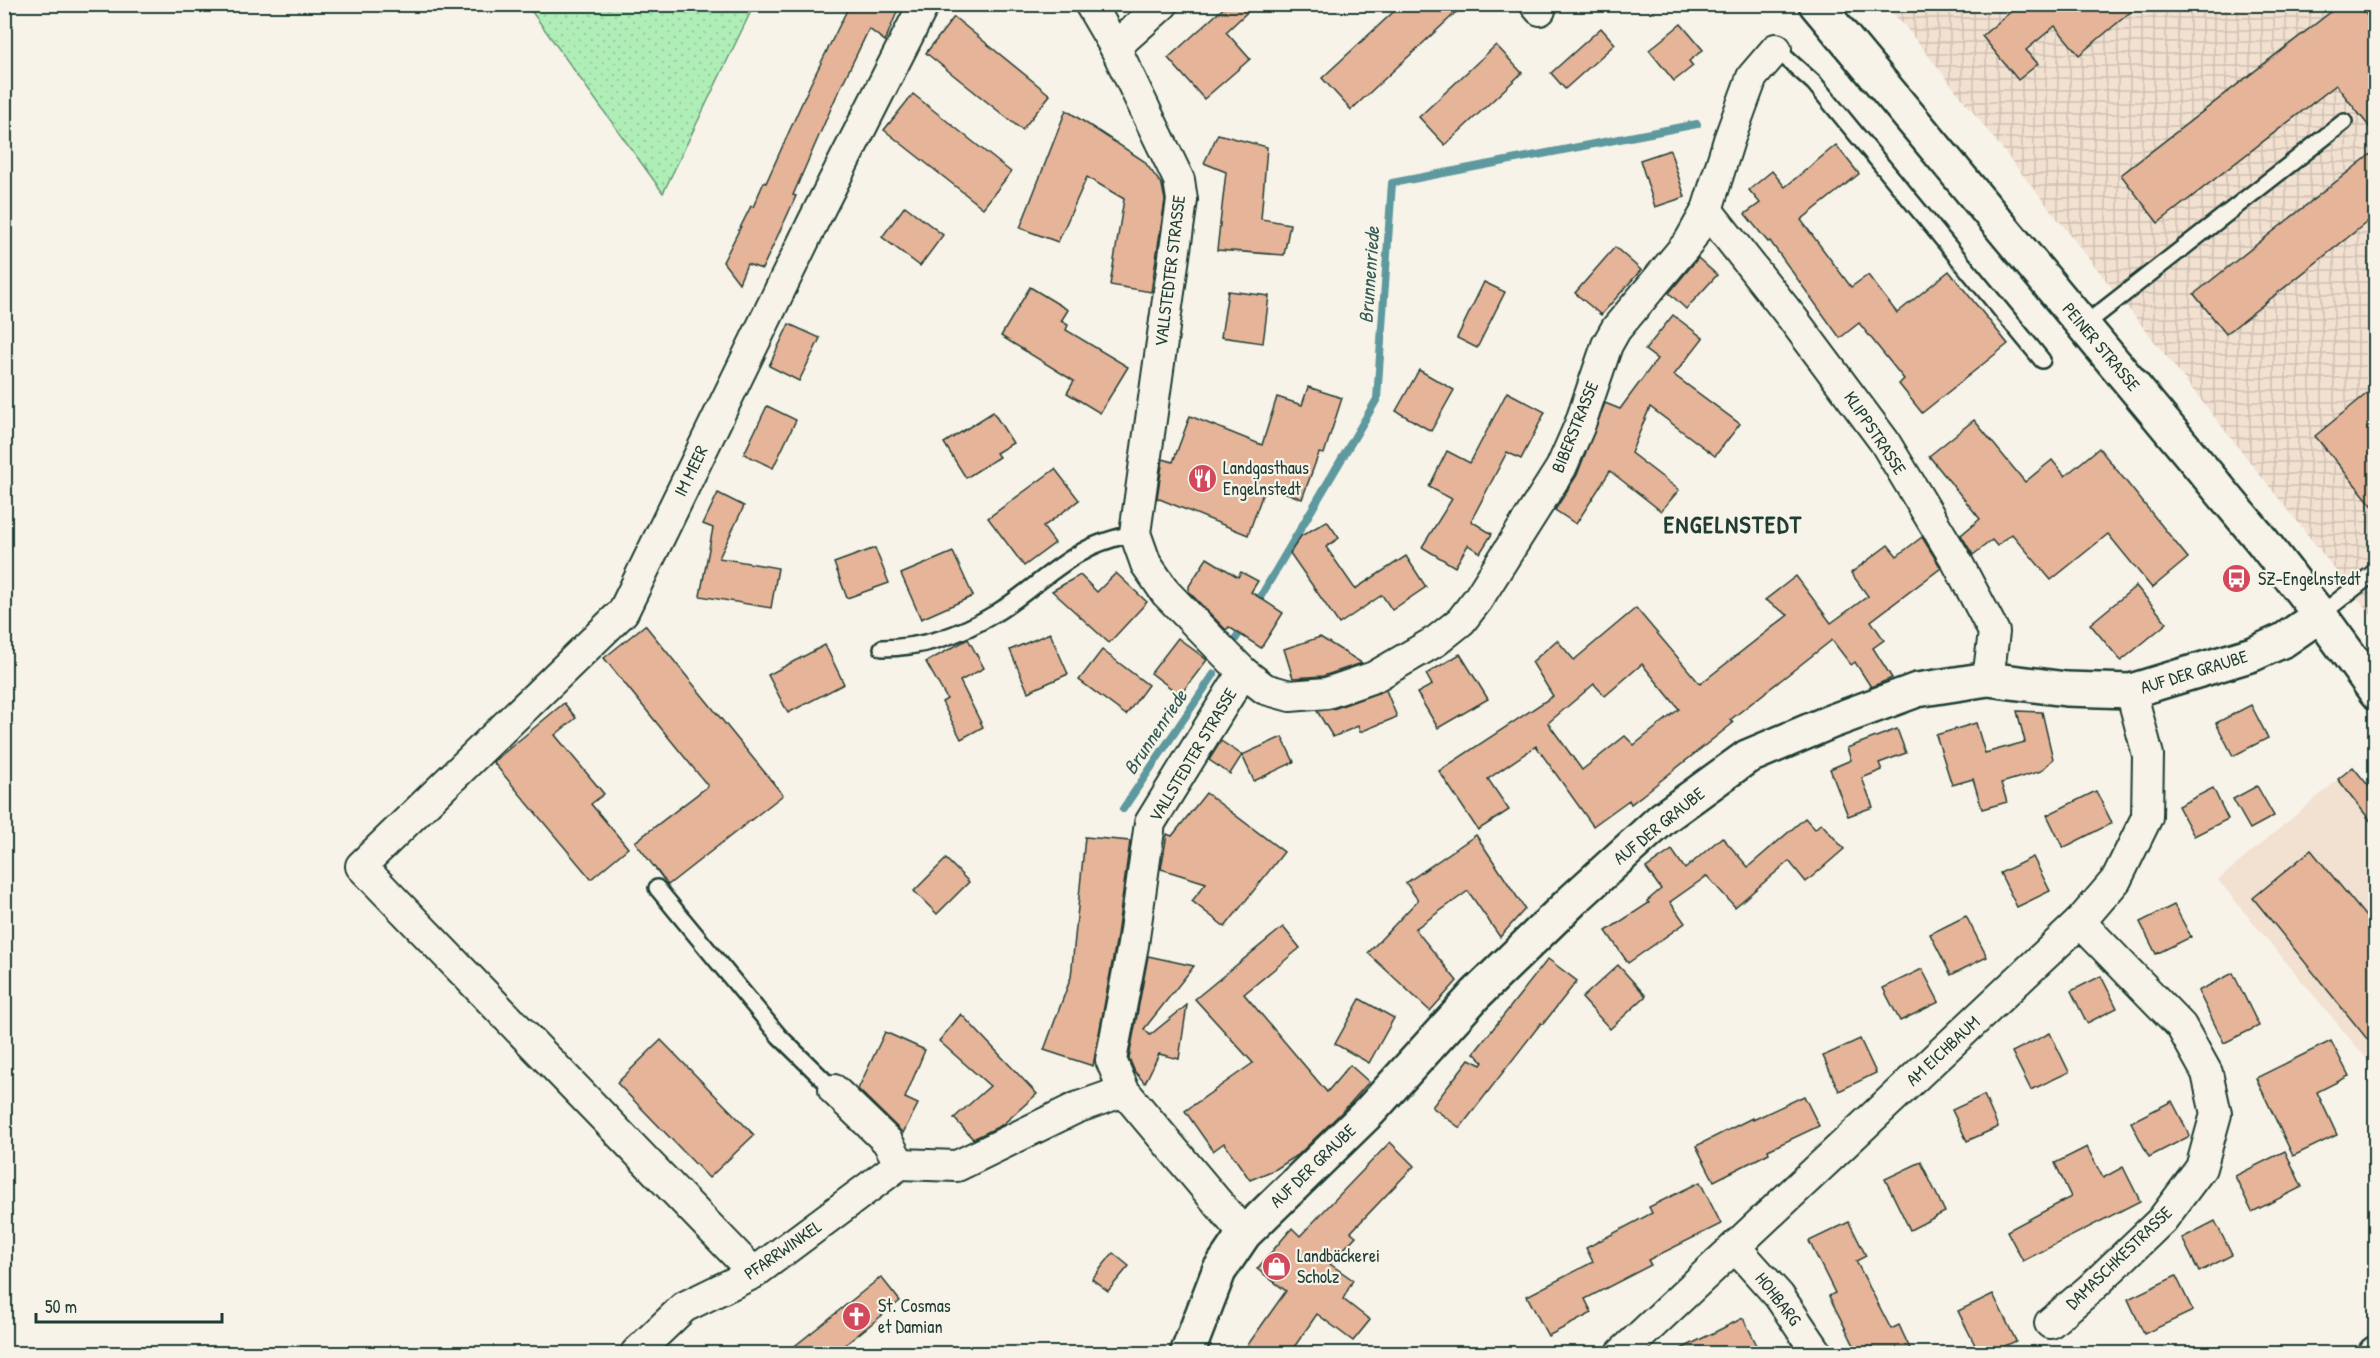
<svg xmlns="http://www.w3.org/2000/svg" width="2380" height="1358" viewBox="0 0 2380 1358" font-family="'Patrick Hand',sans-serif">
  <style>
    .built { fill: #f2e0d0 }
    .industrial { fill: url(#industrial-grid) }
    .grass { fill: url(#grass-dots); stroke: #679676; stroke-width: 1.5 }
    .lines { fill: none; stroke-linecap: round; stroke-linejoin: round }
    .stream { stroke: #5d999e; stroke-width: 8 }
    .building { fill: #e6b498; stroke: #1f3d34; stroke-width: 1.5; fill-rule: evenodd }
    .lane-casing { stroke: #1f3d34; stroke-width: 20 }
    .street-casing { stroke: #1f3d34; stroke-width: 34 }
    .secondary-casing { stroke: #1f3d34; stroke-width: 38 }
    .lane { stroke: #f7f3e8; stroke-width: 15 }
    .street { stroke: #f7f3e8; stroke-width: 30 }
    .secondary { stroke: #f7f3e8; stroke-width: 33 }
    .labels { text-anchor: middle; stroke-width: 4.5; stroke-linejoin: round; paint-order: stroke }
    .street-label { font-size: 18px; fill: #1f3d34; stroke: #f7f3e8 }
    .poi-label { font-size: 18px; fill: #1f3d34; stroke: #f7f3e8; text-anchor: start }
    .water-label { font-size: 20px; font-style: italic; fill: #345c57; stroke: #f7f3e8 }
    .district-label { font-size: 24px; font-weight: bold; letter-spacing: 1.5px; fill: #1f3d34; stroke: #f7f3e8 }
  </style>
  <defs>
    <pattern id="industrial-grid" width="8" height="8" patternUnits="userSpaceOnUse" patternTransform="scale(1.5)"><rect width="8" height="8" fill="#f2e0d0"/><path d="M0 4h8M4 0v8" fill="none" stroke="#cfc1b3"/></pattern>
    <pattern id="grass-dots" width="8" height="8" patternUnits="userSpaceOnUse" patternTransform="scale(1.5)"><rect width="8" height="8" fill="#afefb7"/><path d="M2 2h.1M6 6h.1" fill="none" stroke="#96ce9e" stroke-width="1.8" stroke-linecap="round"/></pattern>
  </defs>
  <rect width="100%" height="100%" fill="#f7f3e8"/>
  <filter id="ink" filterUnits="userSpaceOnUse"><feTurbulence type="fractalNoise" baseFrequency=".0167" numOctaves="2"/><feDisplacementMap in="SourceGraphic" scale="12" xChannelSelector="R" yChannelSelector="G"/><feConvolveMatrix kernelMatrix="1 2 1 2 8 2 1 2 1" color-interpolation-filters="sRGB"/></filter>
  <g filter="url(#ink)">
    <path class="built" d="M2353 767 2375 795V1069L2218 880Z"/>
    <path class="industrial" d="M1885 5H2375V620L1904 25Z"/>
    <path class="grass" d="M527 5H754L663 193Z"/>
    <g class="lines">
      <g class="stream">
        <path d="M1255 606 1377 399 1392 183 1697 124"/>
        <path d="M1234 641 1243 627"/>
        <path d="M1123 809 1214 674"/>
      </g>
    </g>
    <g class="building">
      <path d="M850 4H889L897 12 885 41 869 29 836 97 793 195 796 196 787 216 762 269 747 264 739 283 723 262 751 206 753 207 764 182 766 183 810 85Z"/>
      <path d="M1228 4H1256L1226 32 1250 59 1204 99 1168 58Z"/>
      <path d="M1402 4H1465L1351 110 1322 78Z"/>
      <path d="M2020 4H2140L2079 55 2055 26 2026 50 2038 64 2018 80 1982 36Z"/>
      <path d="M2341 4H2358L2376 27V135L2336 85 2158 223 2121 175Z"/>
      <path d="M954 17 1050 95 1022 130 926 53Z"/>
      <path d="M1681 24 1703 50 1689 61 1693 66 1674 81 1649 50Z"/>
      <path d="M1601 28 1615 44 1565 89 1551 73Z"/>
      <path d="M1496 45 1522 73 1445 145 1419 117Z"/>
      <path d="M913 94 1011 172 983 208 884 130Z"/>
      <path d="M1066 110 1144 161 1162 185 1165 200 1151 292 1110 285 1124 199 1087 177 1058 242 1020 228Z"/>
      <path d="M1218 134 1267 147 1261 219 1290 224 1284 255 1217 250 1226 172 1204 163Z"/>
      <path d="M1836 145 1859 174 1801 220 1851 287 1868 275 1897 313 1949 271 2008 344 1922 413 1899 384 1904 379 1859 323 1840 338 1770 241 1768 242 1745 214 1760 203 1749 190 1772 171 1785 187Z"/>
      <path d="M1670 150 1685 197 1655 207 1640 160Z"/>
      <path d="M2376 150V215L2226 334 2194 294Z"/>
      <path d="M905 206 943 235 920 266 882 237Z"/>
      <path d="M1615 247 1641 270 1601 315 1575 293Z"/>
      <path d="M1698 258 1717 275 1686 309 1669 293Z"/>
      <path d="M1484 282 1505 292 1477 348 1457 338Z"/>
      <path d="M1030 287 1068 310 1061 321 1068 325 1066 330 1128 367 1100 413 1067 393 1074 381 1001 336Z"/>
      <path d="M1228 291 1269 296 1263 343 1221 337Z"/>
      <path d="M1673 315 1703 338 1674 375 1740 424 1715 456 1650 407 1631 453 1679 490 1661 511 1610 471 1576 524 1555 510 1577 475 1605 403 1620 409 1657 359 1645 350Z"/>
      <path d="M789 324 820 338 799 381 769 366Z"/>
      <path d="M1419 370 1454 390 1431 431 1396 411Z"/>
      <path d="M2376 386V510L2315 436Z"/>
      <path d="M1308 387 1342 398 1324 454 1319 453 1302 499 1266 485 1248 535 1157 498 1163 459 1173 462 1190 416 1262 445 1277 397 1302 405Z"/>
      <path d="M1507 392 1545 412 1521 459 1507 452 1471 521 1492 534 1480 553 1468 545 1455 567 1422 547 1452 499 1429 487 1447 451 1470 463Z"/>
      <path d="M767 406 796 420 773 468 744 454Z"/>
      <path d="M993 412 1013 443 996 453 999 457 966 478 944 443Z"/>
      <path d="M1974 420 2025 482 2052 460 2065 476 2099 448 2188 558 2152 588 2108 534 2051 580 2012 534 1997 546 1992 540 1973 555 1961 535 1980 519 1929 456Z"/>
      <path d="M1055 469 1079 500 1043 527 1055 543 1024 566 988 518Z"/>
      <path d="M718 493 744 506 719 558 778 568 771 608 700 596 713 528 703 524Z"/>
      <path d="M1327 521 1339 538 1326 547 1355 589 1406 556 1426 587 1392 610 1382 595 1339 624 1290 553 1301 536Z"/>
      <path d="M1922 537 1941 568 1871 621 1884 640 1873 648 1892 678 1871 687 1855 662 1851 665 1832 640 1730 720 1733 723 1649 790 1631 804 1629 800 1593 826 1536 746 1488 779 1509 810 1478 830 1439 771 1553 696 1532 662 1557 640 1574 660 1636 608 1700 684 1788 615 1765 600 1796 576 1831 623 1868 596 1851 573 1888 545 1897 556ZM1642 664 1679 709 1634 745 1625 736 1582 770 1548 723 1594 684 1605 696Z"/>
      <path d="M875 548 889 583 847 598 834 563Z"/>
      <path d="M953 552 973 596 921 619 901 574Z"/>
      <path d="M1207 558 1238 577 1241 572 1258 581 1251 592 1283 613 1261 648 1229 627 1226 630 1189 592V586Z"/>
      <path d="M1116 573 1147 602 1109 643 1052 591 1080 575 1097 592Z"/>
      <path d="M2136 586 2167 623 2121 661 2090 624Z"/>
      <path d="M645 625 783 795 668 885 635 842 708 786 604 658Z"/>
      <path d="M1050 633 1068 674 1028 692 1010 650Z"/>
      <path d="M1320 637 1362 663 1323 676 1293 678 1284 649Z"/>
      <path d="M1178 638 1207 660 1180 695 1151 673Z"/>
      <path d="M968 639 984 668 960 681 983 727 961 739 942 702 947 699 926 662Z"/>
      <path d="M825 645 844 684 788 713 768 675Z"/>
      <path d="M1102 650 1148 685 1126 715 1079 680Z"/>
      <path d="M1460 654 1488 699 1438 728 1417 693 1432 685 1426 674Z"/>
      <path d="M1386 690 1397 717 1360 732 1358 726 1333 737 1317 711 1333 709Z"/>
      <path d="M564 703 576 718 555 735 604 794 591 804 628 848 591 879 493 762Z"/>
      <path d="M2251 705 2268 738 2233 756 2216 723Z"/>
      <path d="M2017 711 2042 712 2053 759 2041 771 2001 783 2007 802 1982 809 1973 779 1952 785 1936 735 1976 723 1985 753 2025 742Z"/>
      <path d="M1897 729 1906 753 1879 763 1882 770 1862 778 1873 807 1848 816 1830 769 1851 760 1847 748Z"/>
      <path d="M1282 737 1294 762 1254 781 1242 755Z"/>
      <path d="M1221 741 1242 755 1230 774 1209 760Z"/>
      <path d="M2353 767 2376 795V828L2338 779Z"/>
      <path d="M2257 786 2274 816 2250 829 2233 799Z"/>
      <path d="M2213 788 2228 819 2194 836 2178 806Z"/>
      <path d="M2096 791 2112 823 2063 848 2047 815Z"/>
      <path d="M1206 793 1284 852 1225 927 1192 901 1206 883 1161 869 1167 834 1172 836Z"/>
      <path d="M1805 818 1815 829 1821 823 1844 849 1806 882 1789 861 1735 907 1707 876 1670 902 1685 923 1628 963 1606 931 1649 903 1647 901 1661 889 1646 868 1672 850 1685 869 1722 837 1748 867Z"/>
      <path d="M1476 835 1525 909 1500 937 1468 891 1415 929 1457 981 1430 1011 1368 953 1418 900 1406 883Z"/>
      <path d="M1085 837 1130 841 1116 942 1093 1066 1044 1050 1071 977Z"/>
      <path d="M2311 850 2376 929V1050L2253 898Z"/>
      <path d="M2033 857 2050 891 2017 907 2000 873Z"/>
      <path d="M946 859 969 882 937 914 914 891Z"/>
      <path d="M2174 905 2191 937 2156 954 2140 922Z"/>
      <path d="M1966 916 1987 957 1951 975 1930 934Z"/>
      <path d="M1283 927 1300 948 1244 994 1327 1092 1350 1065 1369 1082 1345 1109 1298 1155 1276 1169 1250 1180 1224 1143 1213 1151 1185 1111 1253 1063 1195 999Z"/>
      <path d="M1148 956 1194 966 1144 1029 1150 1035 1187 1005 1179 1059 1159 1054 1145 1083 1135 1072 1129 1058Z"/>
      <path d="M1548 959 1577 981 1543 1024 1541 1023 1460 1128 1432 1107 1469 1059 1481 1065 1483 1062 1474 1053Z"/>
      <path d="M1618 965 1646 996 1610 1029 1582 998Z"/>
      <path d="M1922 969 1939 1002 1900 1021 1883 988Z"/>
      <path d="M2233 973 2259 1026 2224 1043 2198 991Z"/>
      <path d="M2101 976 2117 1008 2087 1023 2071 991Z"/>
      <path d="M1360 999 1394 1018 1369 1063 1335 1044Z"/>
      <path d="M961 1014 1037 1094 1002 1125 973 1139 954 1118 990 1086 939 1041Z"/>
      <path d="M885 1032 925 1050 905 1098 918 1104 903 1133 858 1089Z"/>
      <path d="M2050 1033 2069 1072 2031 1090 2012 1052Z"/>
      <path d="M1860 1039 1876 1073 1839 1091 1823 1056Z"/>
      <path d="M661 1040 754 1135 709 1178 617 1083Z"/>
      <path d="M2331 1041 2349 1076 2317 1092 2337 1135 2293 1156 2256 1078Z"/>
      <path d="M1984 1095 1998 1127 1967 1141 1952 1110Z"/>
      <path d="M1804 1096 1819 1126 1768 1150 1769 1153 1714 1181 1696 1146 1752 1118 1753 1120Z"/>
      <path d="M2172 1101 2190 1136 2149 1157 2131 1122Z"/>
      <path d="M1390 1142 1414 1166 1351 1232 1356 1236 1330 1264 1353 1280 1343 1299 1370 1320 1353 1341 1317 1314 1290 1353H1242L1286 1291 1257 1269 1292 1228 1300 1236Z"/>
      <path d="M2087 1147 2103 1178 2123 1167 2140 1201 2023 1261 2007 1231 2071 1197 2055 1163Z"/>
      <path d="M2285 1151 2302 1187 2252 1212 2235 1176Z"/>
      <path d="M1921 1162 1945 1212 1910 1230 1885 1179Z"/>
      <path d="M1700 1182 1721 1224 1648 1260 1651 1265 1585 1299 1592 1313 1548 1336 1527 1296 1593 1262 1586 1248 1652 1213 1649 1207Z"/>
      <path d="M2215 1221 2232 1255 2199 1272 2182 1238Z"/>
      <path d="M1849 1222 1866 1256 1856 1261 1891 1329 1899 1325 1912 1353H1858L1829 1296 1835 1293 1809 1241Z"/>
      <path d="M1113 1253 1129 1266 1108 1291 1092 1279Z"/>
      <path d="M2176 1276 2193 1311 2144 1334 2128 1299Z"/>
      <path d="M881 1277 900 1301 835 1353H786Z"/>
      <path d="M1993 1294 2016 1341 1990 1353H1979L1958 1311Z"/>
      <path d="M1743 1318 1761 1353H1673Z"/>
    </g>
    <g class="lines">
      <defs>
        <g id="lane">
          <path d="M1776 49 1814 83 2042 360"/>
          <path d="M2083 326 2344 122"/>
          <path d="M2320 615 2376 571"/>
          <path d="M882 648C922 648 962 634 996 613 1027 594 1054 566 1087 549 1102 541 1118 537 1135 533"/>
          <path d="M657 888 779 1036 834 1090"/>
        </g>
        <g id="street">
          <path d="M1090 4 1115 47 1179 180 1182 200 1135 533 1146 564 1166 593 1243 672 1150 823 1133 945 1111 1060 1124 1091 1244 1234"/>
          <path d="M1535 4 1540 10"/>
          <path d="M1115 47 1163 4"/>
          <path d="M1707 210 1793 319 1884 441 1956 560 1994 632 1988 679"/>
          <path d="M1243 672 1265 689 1290 696 1327 693 1374 677 1436 641 1461 621 1478 599 1561 468 1579 427 1607 345 1616 329 1689 242 1707 210 1729 140 1752 77 1776 49"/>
          <path d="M834 1090 887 1141 900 1164"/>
          <path d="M1735 1247 1779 1296 1818 1354"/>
          <path d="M754 1273 361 866 623 612 813 222 924 4"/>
          <path d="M2050 1323 2090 1289 2162 1220 2201 1168 2216 1114 2207 1073 2181 1026 2080 922"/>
          <path d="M636 1353 684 1307 754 1273 900 1164 957 1166 1076 1108 1124 1091"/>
          <path d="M1621 1354 2080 922 2116 880 2147 817 2148 755 2131 691"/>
        </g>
        <g id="secondary">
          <path d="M1816 4 2263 542 2320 615 2376 692"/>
          <path d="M1187 1354 1219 1271 1244 1234 1370 1111 1476 994 1573 900 1663 818 1747 757 1830 722 1917 690 1988 679 2066 689 2131 691 2253 654 2284 640 2320 615"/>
          <path d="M2375 1354 2376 1353"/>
        </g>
      </defs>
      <use href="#lane" class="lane-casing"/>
      <use href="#street" class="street-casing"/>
      <use href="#secondary" class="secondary-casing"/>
      <use href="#lane" class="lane"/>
      <use href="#street" class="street"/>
      <use href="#secondary" class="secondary"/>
    </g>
  </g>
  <defs>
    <symbol id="restaurant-disc" viewBox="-11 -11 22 22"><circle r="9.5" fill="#d1495b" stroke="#f7f3e8"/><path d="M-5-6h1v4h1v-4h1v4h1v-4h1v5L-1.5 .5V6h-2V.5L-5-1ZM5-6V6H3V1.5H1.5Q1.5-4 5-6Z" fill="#fff"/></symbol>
    <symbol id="bus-disc" viewBox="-11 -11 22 22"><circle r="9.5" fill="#d1495b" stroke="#f7f3e8"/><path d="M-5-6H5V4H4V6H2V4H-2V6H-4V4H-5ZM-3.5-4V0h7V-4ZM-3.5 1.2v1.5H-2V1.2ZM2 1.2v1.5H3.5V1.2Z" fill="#fff"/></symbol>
    <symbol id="shop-disc" viewBox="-11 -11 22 22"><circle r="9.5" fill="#d1495b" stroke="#f7f3e8"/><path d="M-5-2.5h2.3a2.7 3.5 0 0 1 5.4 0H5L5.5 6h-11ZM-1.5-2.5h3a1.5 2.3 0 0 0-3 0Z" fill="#fff"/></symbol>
    <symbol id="church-disc" viewBox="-11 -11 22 22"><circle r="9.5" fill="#d1495b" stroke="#f7f3e8"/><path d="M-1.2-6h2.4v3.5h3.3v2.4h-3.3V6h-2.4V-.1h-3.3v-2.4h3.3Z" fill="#fff"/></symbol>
  </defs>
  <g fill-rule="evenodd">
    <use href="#restaurant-disc" x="1186" y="462" width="33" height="33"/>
    <use href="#bus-disc" x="2220" y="562" width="33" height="33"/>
    <use href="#shop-disc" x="1260" y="1250" width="33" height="33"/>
    <use href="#church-disc" x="840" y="1300" width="33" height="33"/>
  </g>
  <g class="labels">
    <g class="street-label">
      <text transform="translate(1170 271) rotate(-83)" y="6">VALLSTEDTER STRASSE</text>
      <text transform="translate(2101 347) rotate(50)" y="6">PEINER STRASSE</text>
      <text transform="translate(1575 427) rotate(-68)" y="6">BIBERSTRASSE</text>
      <text transform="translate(1875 433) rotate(56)" y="6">KLIPPSTRASSE</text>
      <text transform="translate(691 471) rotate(-64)" y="6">IM MEER</text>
      <text transform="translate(2194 672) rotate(-17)" y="6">AUF DER GRAUBE</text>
      <text transform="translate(1193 755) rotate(-59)" y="6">VALLSTEDTER STRASSE</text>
      <text transform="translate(1659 826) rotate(-39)" y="6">AUF DER GRAUBE</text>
      <text transform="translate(1943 1051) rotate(-43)" y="6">AM EICHBAUM</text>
      <text transform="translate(1313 1166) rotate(-44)" y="6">AUF DER GRAUBE</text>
      <text transform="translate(783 1250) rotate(-35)" y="6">PFARRWINKEL</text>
      <text transform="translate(2119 1258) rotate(-44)" y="6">DAMASCHKESTRASSE</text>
      <text transform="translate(1778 1299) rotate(52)" y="6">HOHBARG</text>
    </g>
    <g class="poi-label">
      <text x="1223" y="474">Landgasthaus<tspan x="1223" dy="21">Engelnstedt</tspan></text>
      <text x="2258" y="585">SZ-Engelnstedt</text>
      <text x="1297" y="1262">Landbäckerei<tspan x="1297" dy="21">Scholz</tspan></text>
      <text x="878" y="1312">St. Cosmas<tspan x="878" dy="21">et Damian</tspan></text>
    </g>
    <g class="water-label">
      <text transform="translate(1369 275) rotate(-86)" y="7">Brunnenriede</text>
      <text transform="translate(1155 732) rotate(-56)" y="7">Brunnenriede</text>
    </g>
    <g class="district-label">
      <text x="1733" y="533">ENGELNSTEDT</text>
    </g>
  </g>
  <rect width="2380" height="1358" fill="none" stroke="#f7f3e8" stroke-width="24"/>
  <rect x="12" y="12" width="2356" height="1334" fill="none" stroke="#1f3d34" stroke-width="2" filter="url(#ink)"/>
  <path d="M36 1313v9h186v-9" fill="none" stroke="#1f3d34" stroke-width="3"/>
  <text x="45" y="1313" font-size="18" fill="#1f3d34" stroke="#f7f3e8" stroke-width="4.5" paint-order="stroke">50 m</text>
</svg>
